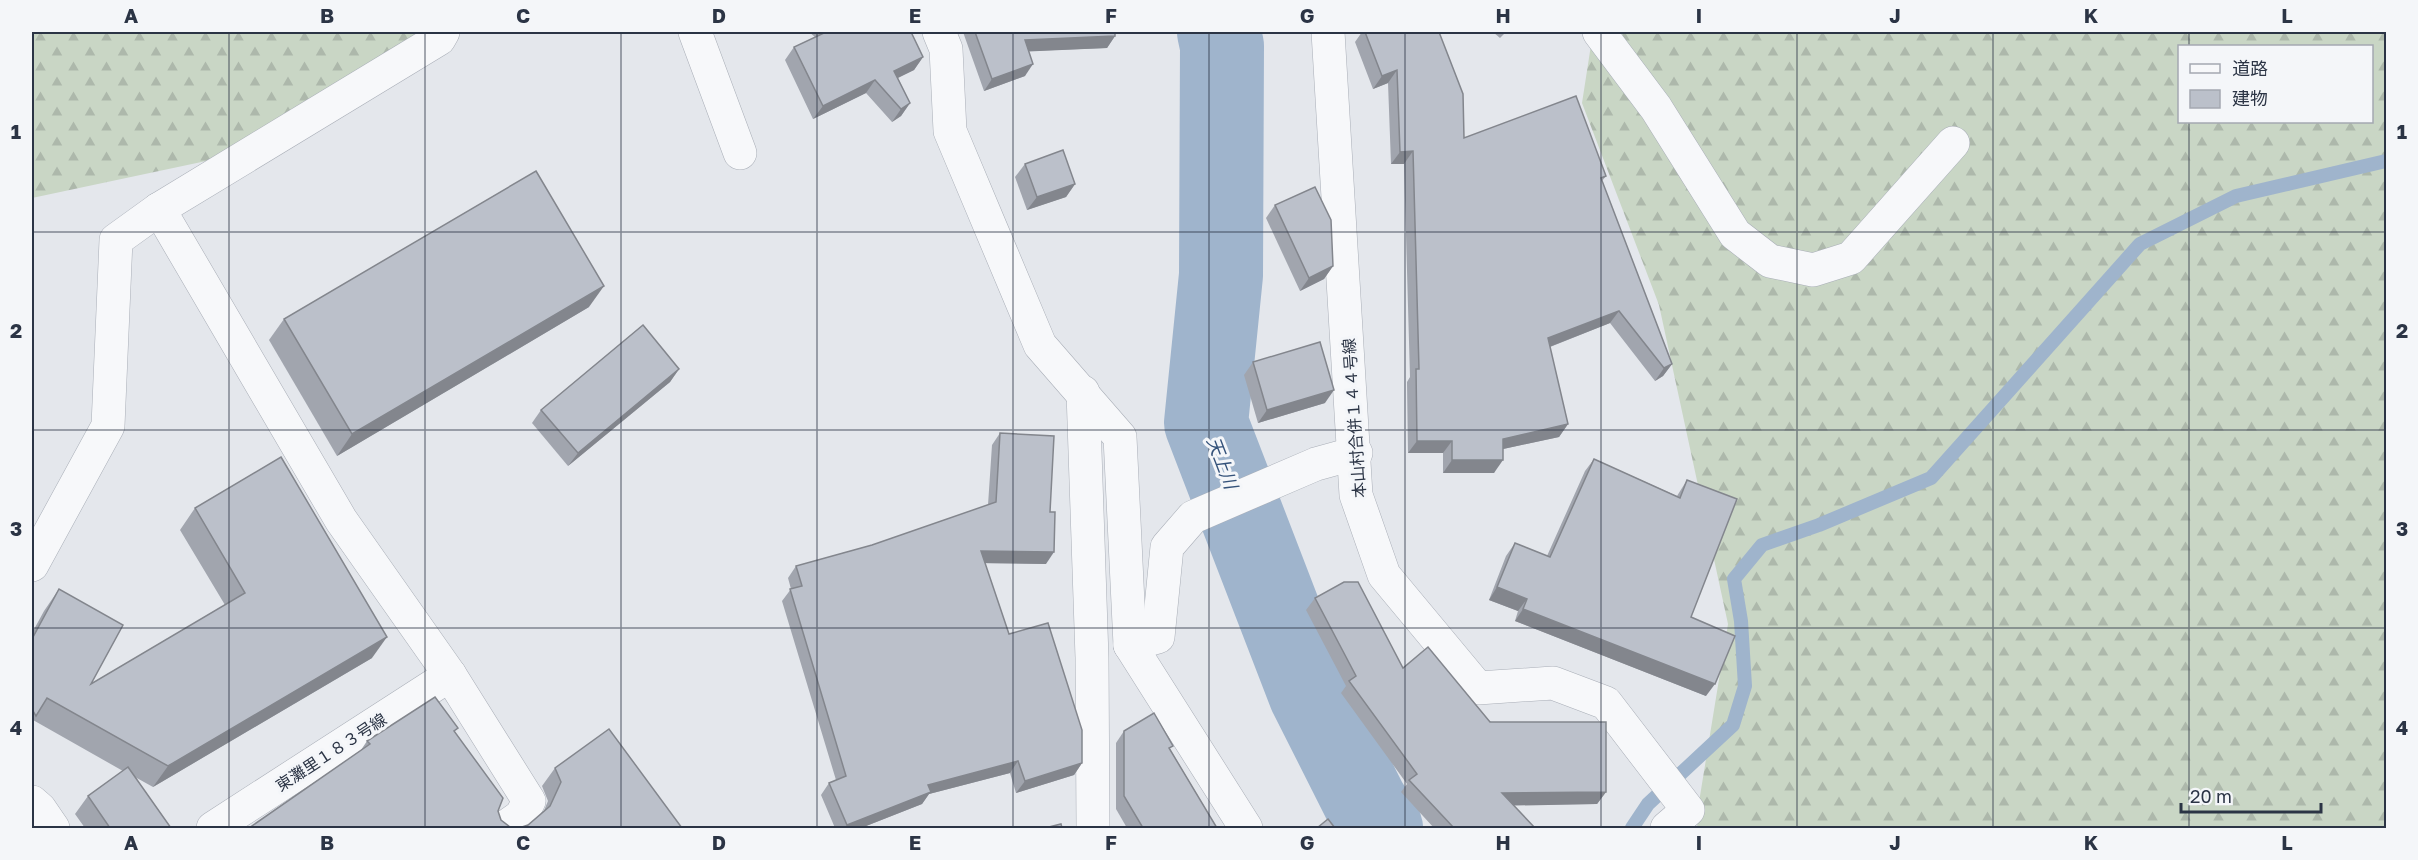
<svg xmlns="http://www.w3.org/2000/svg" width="2418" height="860" viewBox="0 0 2418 860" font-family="'Golos Text','Noto Sans JP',sans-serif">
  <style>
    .forest { fill: url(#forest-firs); fill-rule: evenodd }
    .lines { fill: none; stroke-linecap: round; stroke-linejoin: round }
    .stream { stroke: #9fb4cc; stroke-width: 14 }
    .river { stroke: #9fb4cc; stroke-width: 84 }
    .minor-casing { stroke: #a9aeb7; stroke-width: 34 }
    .minor { stroke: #f7f8fa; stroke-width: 33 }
    .wall { fill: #a1a5ae }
    .shaded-wall { fill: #83868d }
    .building { fill: #bbc0ca; stroke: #83868d; stroke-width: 1.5 }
    .grid { fill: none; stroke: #2b3445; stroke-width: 1.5; stroke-opacity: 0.55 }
    .labels { text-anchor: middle; stroke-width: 6; stroke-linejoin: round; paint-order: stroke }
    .street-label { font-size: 16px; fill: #2b3445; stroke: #f4f6f9 }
    .water-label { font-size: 18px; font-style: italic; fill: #34527a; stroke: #f4f6f9 }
    .neatline { fill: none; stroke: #2b3445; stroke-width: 2 }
    .grid-label { font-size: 20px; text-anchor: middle; font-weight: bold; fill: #2b3445 }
  </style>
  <defs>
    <pattern id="forest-firs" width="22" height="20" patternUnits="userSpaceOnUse" patternTransform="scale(1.5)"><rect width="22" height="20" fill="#c9d6c5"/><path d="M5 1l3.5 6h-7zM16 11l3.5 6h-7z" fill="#adb8ab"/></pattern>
  </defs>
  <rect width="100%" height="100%" fill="#e4e7ec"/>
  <g class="forest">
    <path d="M32 32H420L225 157 32 198Z"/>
    <path d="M1593 32H2386V828H1697L1700 796 1728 624 1659 305 1582 103ZM2180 46H2372V122H2180Z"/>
  </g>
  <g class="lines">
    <path class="stream" d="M1632 828 1648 804 1733 725 1745 686 1741 621 1734 579 1762 545 1819 525 1931 478 2140 244 2236 196 2386 161"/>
    <path class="river" d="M1219 32 1222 46 1221 275 1206 423 1310 693 1365 802 1381 828"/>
    <defs>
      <g id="minor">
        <path d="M695 32 740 153"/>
        <path d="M939 32 946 49 950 131 1040 345 1120 437 1130 645"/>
        <path d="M1328 32 1356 495 1384 575 1478 688 1553 683 1606 703 1688 810 1667 828"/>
        <path d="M1599 32 1656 108 1735 234 1770 261 1813 270 1851 258 1953 143"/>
        <path d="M159 209 341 520 450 675 529 801 521 816 504 828"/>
        <path d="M1083 392 1092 658 1093 828"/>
        <path d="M32 565 108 426 116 240 159 209 439 39 443 32"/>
        <path d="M32 802 40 809 53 828"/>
        <path d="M213 828 450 675"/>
        <path d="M1246 828 1130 645 1158 637 1167 547 1193 517 1316 464 1356 453"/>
      </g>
    </defs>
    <use href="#minor" class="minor-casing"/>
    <use href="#minor" class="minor"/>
  </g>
  <g class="wall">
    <path d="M809 32H911L923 57 914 70 898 78 910 103 901 116 892 122 866 93 813 119 785 60 794 47 815 37Z"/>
    <path d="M963 32H1115V36L1107 48 1029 51 1025 76 984 91Z"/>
    <path d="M1362 32H1439L1464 138 1606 176 1602 181 1672 364 1663 376 1655 381 1610 323 1550 347 1568 424 1559 437 1503 449 1494 473H1443V453H1408L1407 382 1410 377 1404 164H1391L1388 83 1373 89 1355 42Z"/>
    <path d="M1493 32H1506L1500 38Z"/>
    <path d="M1025 164 1075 184 1066 197 1027 210 1015 177Z"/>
    <path d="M1275 205 1333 266 1324 279 1300 291 1266 218Z"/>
    <path d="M589 307 337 456 269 340 284 319Z"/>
    <path d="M1253 362 1325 403 1258 423 1244 375Z"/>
    <path d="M679 369 670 382 568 466 532 423 541 410Z"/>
    <path d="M1000 433 1046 564 985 563 1009 634 1082 763 1074 775 1016 793 1010 773 929 794 922 804 861 828H835L821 795 829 783 836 780 782 601 791 589 788 578 796 566 872 545 988 505 992 445Z"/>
    <path d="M1594 459 1677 496 1687 480 1691 617 1706 696 1515 621 1518 611 1489 600 1506 556 1515 543 1547 556 1585 471Z"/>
    <path d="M195 508 372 658 153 787 135 777 171 828H85L75 814 88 796 123 771 33 720 32 723V633L44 611 59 589 91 684 225 605 180 530Z"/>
    <path d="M1315 598 1403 668 1606 792 1597 804 1513 805 1535 828H1434L1401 792 1407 784 1341 693 1346 686 1306 610Z"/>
    <path d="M1124 731 1170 749 1217 828H1127L1116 809V743Z"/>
    <path d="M455 732 498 811 501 820 510 827 519 828 528 825 543 813 548 801 542 786 555 768 682 828H249L361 750 367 741Z"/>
  </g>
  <g class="shaded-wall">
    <path d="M1115 36 1107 48 1017 52 1025 40Z"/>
    <path d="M923 57 914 70 885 84 894 71Z"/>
    <path d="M1033 64 1025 76 984 91 992 79Z"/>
    <path d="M1397 70 1388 83 1373 89 1382 76Z"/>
    <path d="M875 80 866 93 813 119 823 106Z"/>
    <path d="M910 103 901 116 892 122 901 109Z"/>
    <path d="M1413 151 1404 164H1391L1400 152Z"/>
    <path d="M1075 184 1066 197 1027 210 1037 197Z"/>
    <path d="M1333 266 1324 279 1300 291 1309 278Z"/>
    <path d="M604 286 589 307 337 456 352 434Z"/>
    <path d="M1619 311 1610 323 1539 351 1548 338Z"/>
    <path d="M1672 364 1663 376 1655 381 1664 368Z"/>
    <path d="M679 369 670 382 568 466 578 453Z"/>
    <path d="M1334 390 1325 403 1258 423 1267 410Z"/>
    <path d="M1568 424 1559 437 1494 451 1503 439Z"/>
    <path d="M1417 441H1452L1443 453H1408Z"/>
    <path d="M1452 460H1503L1494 473H1443Z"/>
    <path d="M981 551 1054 552 1046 564 973 563Z"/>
    <path d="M1497 587 1527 599 1518 611 1489 600Z"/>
    <path d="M1523 609 1715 684 1706 696 1515 621Z"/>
    <path d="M387 637 372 658 153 787 168 766Z"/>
    <path d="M1018 761 1010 773 929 794 922 804 861 828H845L847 825 928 785Z"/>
    <path d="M1082 763 1074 775 1016 793 1025 781Z"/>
    <path d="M1606 792 1597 804 1493 806 1502 793Z"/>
  </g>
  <g class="building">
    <path d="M826 32H911L923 57 894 71 910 103 901 109 875 80 823 106 794 47Z"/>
    <path d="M975 32H1115V36L1025 40 1033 64 992 79Z"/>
    <path d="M1365 32H1439L1463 94 1464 138 1576 96 1606 176 1601 178 1672 364 1664 368 1619 311 1548 338 1568 424 1503 439V460H1452V441H1417L1416 369H1419L1413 151 1400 152 1397 70 1382 76Z"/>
    <path d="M1063 150 1075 184 1037 197 1025 164Z"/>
    <path d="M536 171 604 286 352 434 284 319Z"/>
    <path d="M1315 187 1331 220 1333 266 1309 278 1275 205Z"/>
    <path d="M643 325 679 369 578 453 541 410Z"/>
    <path d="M1320 342 1334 390 1267 410 1253 362Z"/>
    <path d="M1000 433 1054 436 1050 512H1055L1054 552 981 551 1009 634 1048 623 1082 730V763L1025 781 1018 761 928 785 931 792 847 825 829 783 846 776 790 589 802 586 796 566 872 545 996 502Z"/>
    <path d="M281 457 387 637 168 766 47 698 36 716 32 709V639L59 589 123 625 91 684 245 593 195 508Z"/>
    <path d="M1594 459 1680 498 1687 480 1737 499 1691 617 1735 636 1715 684 1523 609 1527 599 1497 587 1515 543 1550 557Z"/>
    <path d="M1344 582H1358L1403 668 1428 647 1490 722H1606V792L1502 793 1535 828H1454L1409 780 1417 774 1349 681 1356 676 1315 598Z"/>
    <path d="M435 697 458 728 454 731 503 798 498 811 501 820 510 827 519 828 528 825 550 806 561 782 555 768 609 729 682 828H249L370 744 367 741Z"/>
    <path d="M1154 713 1173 746 1169 748 1217 828H1143L1124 796V731Z"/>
    <path d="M128 767 171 828H110L88 796Z"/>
    <path d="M1328 819 1335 828H1317Z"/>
    <path d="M1061 824 1062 828H1045Z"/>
  </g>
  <path class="grid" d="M229 32V828M425 32V828M621 32V828M817 32V828M1013 32V828M1209 32V828M1405 32V828M1601 32V828M1797 32V828M1993 32V828M2189 32V46M2189 122V828M32 232H2386M32 430H2386M32 628H2386"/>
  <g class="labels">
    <g class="street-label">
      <text transform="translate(1354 418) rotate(-94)" y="6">本山村合併１４４号線</text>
      <text transform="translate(331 752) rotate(-33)" y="6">東灘里１８３号線</text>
    </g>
    <g class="water-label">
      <text transform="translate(1222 463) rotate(69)" y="6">天上川</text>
    </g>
  </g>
  <rect width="2418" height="860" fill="none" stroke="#f4f6f9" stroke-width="66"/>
  <rect x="2178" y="45" width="195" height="78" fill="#f4f6f9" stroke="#a4a8b1" stroke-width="1.5"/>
  <rect x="2190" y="64" width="30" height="9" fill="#f7f8fa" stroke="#a4a8b1" stroke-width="1.5"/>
  <text x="2232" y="75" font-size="18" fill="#2b3445">道路</text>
  <rect x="2190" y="90" width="30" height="18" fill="#bbc0ca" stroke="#a4a8b1" stroke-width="1.5"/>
  <text x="2232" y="105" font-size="18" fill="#2b3445">建物</text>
  <path d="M2181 803v9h140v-9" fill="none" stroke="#2b3445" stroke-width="3"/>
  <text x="2190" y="803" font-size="18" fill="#2b3445" stroke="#f4f6f9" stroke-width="4.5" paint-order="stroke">20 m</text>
  <rect x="33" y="33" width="2352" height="794" class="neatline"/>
  <g class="grid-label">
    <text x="131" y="23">A</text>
    <text x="327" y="23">B</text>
    <text x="523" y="23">C</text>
    <text x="719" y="23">D</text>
    <text x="915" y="23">E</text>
    <text x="1111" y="23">F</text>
    <text x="1307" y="23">G</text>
    <text x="1503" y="23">H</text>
    <text x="1699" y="23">I</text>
    <text x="1895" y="23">J</text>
    <text x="2091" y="23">K</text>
    <text x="2287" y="23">L</text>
    <text x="16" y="139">1</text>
    <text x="2402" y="139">1</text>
    <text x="16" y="338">2</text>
    <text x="2402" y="338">2</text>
    <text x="16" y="536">3</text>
    <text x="2402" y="536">3</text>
    <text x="16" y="735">4</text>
    <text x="2402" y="735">4</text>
    <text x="131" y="850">A</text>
    <text x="327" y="850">B</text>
    <text x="523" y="850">C</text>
    <text x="719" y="850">D</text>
    <text x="915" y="850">E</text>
    <text x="1111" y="850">F</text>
    <text x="1307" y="850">G</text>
    <text x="1503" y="850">H</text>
    <text x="1699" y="850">I</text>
    <text x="1895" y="850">J</text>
    <text x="2091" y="850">K</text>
    <text x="2287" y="850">L</text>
  </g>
</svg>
